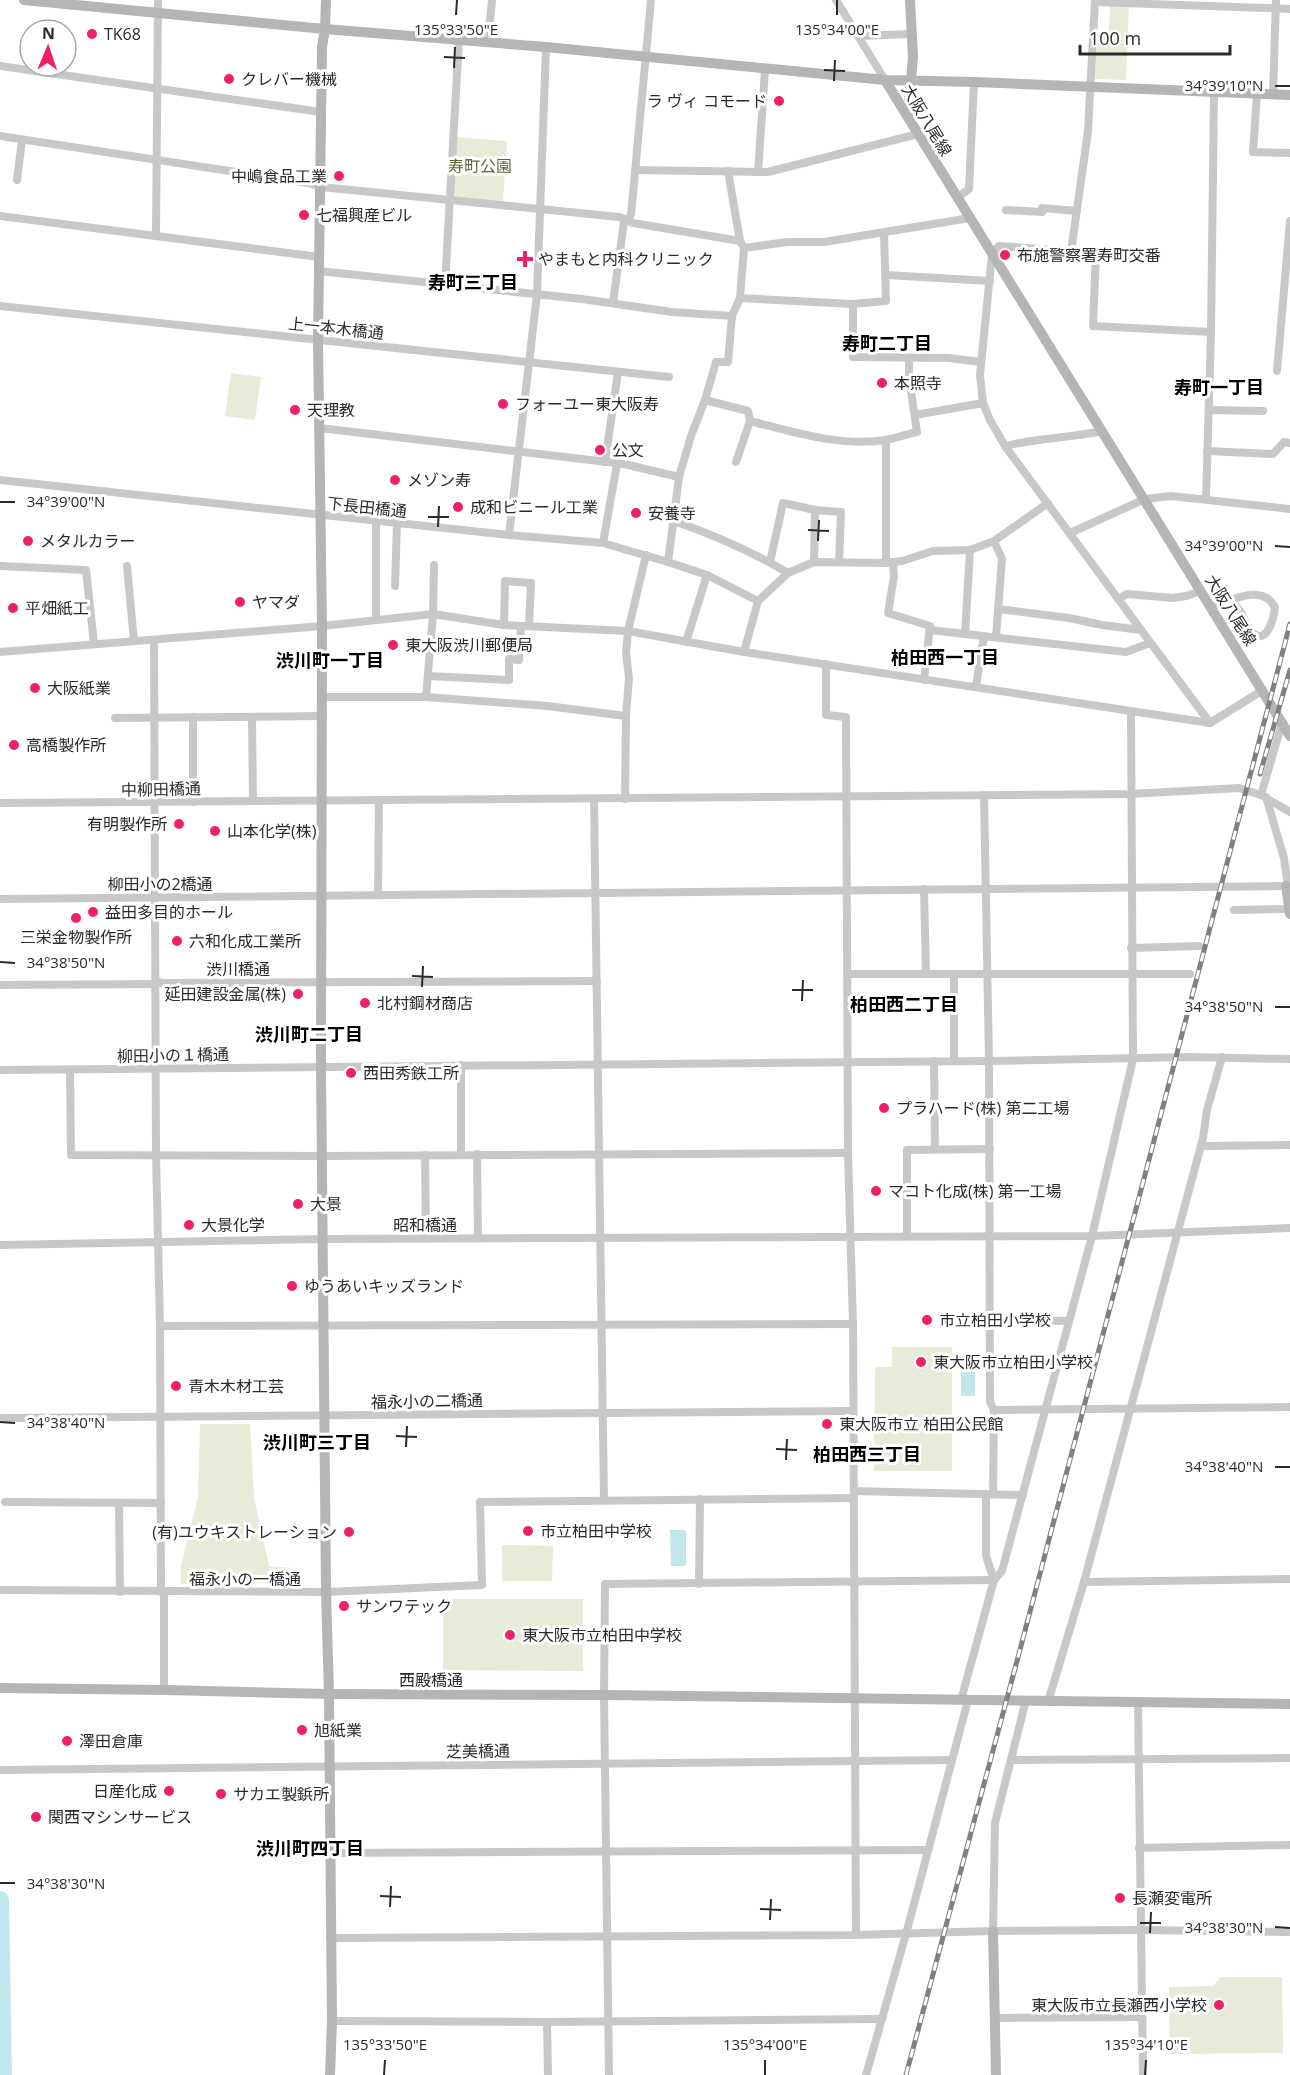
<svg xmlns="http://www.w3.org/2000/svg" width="1290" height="2075" viewBox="0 0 1290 2075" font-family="'Open Sans','Noto Sans JP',sans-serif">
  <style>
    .green { fill: #e7ebd7 }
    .water { fill: #c1e7ec }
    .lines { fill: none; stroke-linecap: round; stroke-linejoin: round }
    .river { stroke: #c1e7ec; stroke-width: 18 }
    .street { stroke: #c8c8c8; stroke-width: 8 }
    .secondary { stroke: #b5b5b5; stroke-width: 10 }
    .rail-casing { stroke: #808080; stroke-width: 5 }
    .rail { stroke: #fff; stroke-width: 3; stroke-dasharray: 9; stroke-linecap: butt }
    .ticks { fill: none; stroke: #2b2b2b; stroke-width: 2 }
    .poi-dot { fill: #ef2066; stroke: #fff; stroke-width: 2 }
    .labels { text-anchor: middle; stroke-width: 6; stroke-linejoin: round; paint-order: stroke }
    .poi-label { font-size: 16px; fill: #2b2b2b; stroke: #fff; text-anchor: start }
    .street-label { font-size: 16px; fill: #2b2b2b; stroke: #fff }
    .park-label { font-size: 16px; fill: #5b6937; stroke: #fff }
    .neighbourhood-label { font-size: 18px; font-weight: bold; fill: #000; stroke: #fff }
    .ticks-label { font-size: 15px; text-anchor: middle; fill: #2b2b2b; stroke: #fff; stroke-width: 6; stroke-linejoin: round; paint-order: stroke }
  </style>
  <rect width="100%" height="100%" fill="#fff"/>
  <g class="green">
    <path d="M1110 5 1129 7 1126 80 1095 79 1097 34 1109 35Z"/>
    <path d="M457 137 507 141 503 202 457 199 453 192Z"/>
    <path d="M231 373 261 377 255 420 225 416Z"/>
    <path d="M892 1347H952V1471H874L875 1367H892Z"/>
    <path d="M200 1424H250L254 1498 269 1566 291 1568 292 1583 181 1584V1566L198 1497Z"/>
    <path d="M502 1545 553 1546 552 1581H502Z"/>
    <path d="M443 1599H583V1671L443 1670Z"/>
    <path d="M1220 1977H1282L1283 2053 1170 2054 1169 1987 1214 1986Z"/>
  </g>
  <g class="water">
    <rect x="961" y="1359" width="14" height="37"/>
    <path d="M670 1530H686V1566H671Z"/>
  </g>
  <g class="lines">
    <path class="river" d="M0 1900 3 2075"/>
    <g class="street">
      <path d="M836 0 885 80"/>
      <path d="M1095 2 1290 9"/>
      <path d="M858 36 912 34"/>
      <path d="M488 42 492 0"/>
      <path d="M0 66 321 112"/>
      <path d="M1257 94 1253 152 1290 153"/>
      <path d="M1273 94 1276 0"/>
      <path d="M0 136 308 183 321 187 619 217 633 223 740 241 744 248 787 242H824L970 218"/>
      <path d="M635 170 768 172 918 134"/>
      <path d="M728 171 740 241"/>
      <path d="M758 172 765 70"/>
      <path d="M17 180 22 140"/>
      <path d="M957 198 969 189 974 82"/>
      <path d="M1006 210 1042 212V208L1077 211"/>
      <path d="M0 216 319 257"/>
      <path d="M156 235 158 0"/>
      <path d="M1071 252 1088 131 1095 0"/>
      <path d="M319 271 582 299 672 312 732 316"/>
      <path d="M886 275 990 281"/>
      <path d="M445 285 459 39"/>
      <path d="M740 298 853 304 886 301 884 232"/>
      <path d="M613 303 624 222 631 215 651 0"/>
      <path d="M853 304V357L948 358 981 362"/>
      <path d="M0 306 669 377"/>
      <path d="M1277 371 1290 221"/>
      <path d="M705 400 748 411 750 421C794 432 840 447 886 440 897 438 907 434 917 432L909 378V358"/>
      <path d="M1209 410 1263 411"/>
      <path d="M915 415 983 403"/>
      <path d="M320 428 624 464 679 477"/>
      <path d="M1005 446C1037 438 1070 438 1102 431"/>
      <path d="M1207 451 1273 454 1284 442 1290 443"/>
      <path d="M605 462 618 372"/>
      <path d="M736 462 750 421"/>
      <path d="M0 480 509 535 603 543 668 562 707 575 758 601"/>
      <path d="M1206 499 1211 332 1214 92"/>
      <path d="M674 521C714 535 751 551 788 573"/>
      <path d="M1070 533 1145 499 1171 496 1290 509"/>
      <path d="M509 535 537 294 546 47"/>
      <path d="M994 541 1002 559 996 637"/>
      <path d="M603 543 617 464"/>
      <path d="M970 550 965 634 1126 652 1150 643"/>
      <path d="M668 562 679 477 691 436 705 400 716 362H728L732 316 740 298 744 248"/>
      <path d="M770 562 783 503 815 510 841 512 839 562"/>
      <path d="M814 562 815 510"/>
      <path d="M893 562 894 576 888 613 930 626 924 680"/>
      <path d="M886 563V440"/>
      <path d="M0 566 86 570 94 644"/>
      <path d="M127 566 134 641"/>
      <path d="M395 586 397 523"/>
      <path d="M1118 599 1127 594 1173 598 1186 596 1201 591"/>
      <path d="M1211 606C1231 601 1262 583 1275 607 1274 617 1267 647 1252 632 1242 621 1246 613 1230 601"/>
      <path d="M998 609 1069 618 1102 625 1141 630"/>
      <path d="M376 620V521"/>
      <path d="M504 625 505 581 531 583 529 626"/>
      <path d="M930 630 965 634"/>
      <path d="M154 640 156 1154 160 1326 161 1592"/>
      <path d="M686 642 707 575"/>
      <path d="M0 652 322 626 433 614 504 625 628 631 744 652 1210 723 1263 690"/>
      <path d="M744 652 758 601 788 573 814 562 886 563 902 561 933 551 970 550 994 541 1048 503"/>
      <path d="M826 664V715L846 717 848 1153 853 1324 856 1935"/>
      <path d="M428 676 509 680V659L519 660 521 626"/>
      <path d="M976 686 984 636"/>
      <path d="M322 697H426L547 706 626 716"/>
      <path d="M426 697 433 614 434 565"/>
      <path d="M193 717V802"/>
      <path d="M252 717 253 801"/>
      <path d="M115 718 323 716"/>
      <path d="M1210 723 1005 446 990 420 983 403 980 375 992 254 999 246 1096 253 1093 326 1211 332"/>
      <path d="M984 795 989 1061 990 1402 994 1410 993 1494"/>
      <path d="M1261 795 1282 723"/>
      <path d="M1266 797 1284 858 1288 886"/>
      <path d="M594 799 604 1500"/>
      <path d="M625 799 626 716 629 678 626 653 628 631 646 555"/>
      <path d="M0 803 1130 794 1239 788 1261 795 1290 812"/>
      <path d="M924 889 926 974"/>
      <path d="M378 895 379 801"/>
      <path d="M0 899 1289 886"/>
      <path d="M1234 910 1289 909"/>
      <path d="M1131 948 1199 946"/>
      <path d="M847 974H1190"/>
      <path d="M156 981 162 983 597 981"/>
      <path d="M0 985 156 984"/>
      <path d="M934 1061 935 1149"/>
      <path d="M954 1061V975"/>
      <path d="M0 1070 989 1061 1188 1057 1290 1059"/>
      <path d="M70 1070 71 1155 322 1156 848 1153"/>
      <path d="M1201 1146 1290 1145"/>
      <path d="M477 1154 478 1238"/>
      <path d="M425 1155 426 1238"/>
      <path d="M461 1155V1065"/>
      <path d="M907 1236V1150L990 1149"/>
      <path d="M0 1245 322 1239 1092 1236 1290 1228"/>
      <path d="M990 1320 1069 1321"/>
      <path d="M160 1326 853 1324"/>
      <path d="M994 1410 1290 1407"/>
      <path d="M0 1418 853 1411"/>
      <path d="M854 1491 1023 1495"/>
      <path d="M986 1494V1556L994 1580"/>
      <path d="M5 1502 161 1503"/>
      <path d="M119 1504 120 1592"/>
      <path d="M1084 1582 1290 1579"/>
      <path d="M699 1584 700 1499"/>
      <path d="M0 1590 326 1592 482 1585 480 1502 853 1498"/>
      <path d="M164 1592V1687L166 1690"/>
      <path d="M961 1700 994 1580 1002 1571 1092 1236 1133 1059 1131 712"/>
      <path d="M1048 1702 1084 1582 1203 1138 1207 1110 1222 1057"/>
      <path d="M1138 1702 1143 2075"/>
      <path d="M1011 1760 1290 1758"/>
      <path d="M0 1770 951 1760"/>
      <path d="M1139 1848 1290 1845"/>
      <path d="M329 1853 928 1850"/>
      <path d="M993 1931 995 1823 1026 1700"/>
      <path d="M330 1938 856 1935 993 1931 1140 1930 1290 1932"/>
      <path d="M995 2018 1142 2017"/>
      <path d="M332 2021 547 2022 882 2019"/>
      <path d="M547 2022 548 2075"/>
      <path d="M609 2075 604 1695 605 1584 994 1580"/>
      <path d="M866 2075 906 1934 968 1700"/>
    </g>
    <g class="secondary">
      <path d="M24 0 325 29 546 47 885 80 974 82 1290 95"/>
      <path d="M326 0 325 29 322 47 318 340 322 626 321 1067 326 1592 329 1694 332 2021 330 2075"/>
      <path d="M910 0 913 57 909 102 910 119"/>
      <path d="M885 80 1290 736"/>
      <path d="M1286 886 1290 914"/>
      <path d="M0 1688 166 1690 329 1694 604 1695 1290 1704"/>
      <path d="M993 1931 996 2075"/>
    </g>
    <defs>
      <g id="rail">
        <path d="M1260 774 1290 670"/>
        <path d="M906 2075 1017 1661 1290 624"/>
      </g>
    </defs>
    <use href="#rail" class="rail-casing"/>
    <use href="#rail" class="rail"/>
  </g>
  <path class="ticks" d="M456 15 457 0M837 15V0M444 57 465 58M454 68 455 47M824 70 845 71M834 81 835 60M1275 86H1290M0 502H15M428 517H449M438 527 439 506M808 530 829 531M818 541 819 520M1275 546 1290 547M0 962 15 963M412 976 433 977M422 987 423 966M792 990H813M802 1001 803 980M1275 1007H1290M0 1422 15 1423M396 1436 417 1437M406 1447 407 1426M776 1449 797 1450M786 1460 787 1439M1275 1467H1290M0 1883H15M380 1896 401 1897M390 1907 391 1886M760 1909 781 1910M770 1920 771 1899M1140 1923H1161M1275 1927 1290 1928M1150 1933 1151 1912M384 2075 385 2060M765 2075V2060M1145 2075 1146 2060"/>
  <g class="poi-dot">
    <circle cx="92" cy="34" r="6"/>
    <circle cx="229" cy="79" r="6"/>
    <circle cx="779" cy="101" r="6"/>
    <circle cx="339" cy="176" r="6"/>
    <circle cx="304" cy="215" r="6"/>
    <circle cx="1005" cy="255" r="6"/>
    <path d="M522 250h6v6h6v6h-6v6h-6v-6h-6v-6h6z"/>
    <circle cx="882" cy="383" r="6"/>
    <circle cx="503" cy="404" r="6"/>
    <circle cx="295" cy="410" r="6"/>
    <circle cx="600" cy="450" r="6"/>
    <circle cx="395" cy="480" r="6"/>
    <circle cx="458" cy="507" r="6"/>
    <circle cx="636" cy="513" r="6"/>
    <circle cx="28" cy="541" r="6"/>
    <circle cx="240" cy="602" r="6"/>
    <circle cx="13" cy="608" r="6"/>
    <circle cx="393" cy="645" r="6"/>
    <circle cx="35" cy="688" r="6"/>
    <circle cx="14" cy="745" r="6"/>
    <circle cx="179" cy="824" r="6"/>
    <circle cx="215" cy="831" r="6"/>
    <circle cx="93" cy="912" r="6"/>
    <circle cx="76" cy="918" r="6"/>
    <circle cx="177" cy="941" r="6"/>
    <circle cx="298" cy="994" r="6"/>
    <circle cx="365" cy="1003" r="6"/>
    <circle cx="351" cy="1073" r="6"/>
    <circle cx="884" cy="1108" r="6"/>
    <circle cx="876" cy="1191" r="6"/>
    <circle cx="298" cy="1204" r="6"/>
    <circle cx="189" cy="1225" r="6"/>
    <circle cx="292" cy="1286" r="6"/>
    <circle cx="927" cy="1320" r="6"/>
    <circle cx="921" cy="1362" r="6"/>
    <circle cx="176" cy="1386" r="6"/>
    <circle cx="827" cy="1424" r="6"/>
    <circle cx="528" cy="1531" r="6"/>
    <circle cx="349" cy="1532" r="6"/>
    <circle cx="344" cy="1606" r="6"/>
    <circle cx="510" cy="1635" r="6"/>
    <circle cx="302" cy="1730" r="6"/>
    <circle cx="67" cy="1741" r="6"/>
    <circle cx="169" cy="1791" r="6"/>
    <circle cx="221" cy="1794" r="6"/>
    <circle cx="36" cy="1817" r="6"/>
    <circle cx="1120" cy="1898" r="6"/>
    <circle cx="1219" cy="2005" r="6"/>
  </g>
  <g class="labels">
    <g class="poi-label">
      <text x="104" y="40">TK68</text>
      <text x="241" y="85">クレバー機械</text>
      <text x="767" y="107" text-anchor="end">ラ ヴィ コモード</text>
      <text x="327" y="182" text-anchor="end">中嶋食品工業</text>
      <text x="316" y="221">七福興産ビル</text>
      <text x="1017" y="261">布施警察署寿町交番</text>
      <text x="538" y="265">やまもと内科クリニック</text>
      <text x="894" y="389">本照寺</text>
      <text x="515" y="410">フォーユー東大阪寿</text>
      <text x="307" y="416">天理教</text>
      <text x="612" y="456">公文</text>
      <text x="407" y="486">メゾン寿</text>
      <text x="470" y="513">成和ビニール工業</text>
      <text x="648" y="519">安養寺</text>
      <text x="40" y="547">メタルカラー</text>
      <text x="252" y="608">ヤマダ</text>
      <text x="25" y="614">平畑紙工</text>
      <text x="405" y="651">東大阪渋川郵便局</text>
      <text x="47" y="694">大阪紙業</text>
      <text x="26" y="751">高橋製作所</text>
      <text x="167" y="830" text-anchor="end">有明製作所</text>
      <text x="227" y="837">山本化学(株)</text>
      <text x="105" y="918">益田多目的ホール</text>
      <text x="76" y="943" text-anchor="middle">三栄金物製作所</text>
      <text x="189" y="947">六和化成工業所</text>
      <text x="286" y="1000" text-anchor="end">延田建設金属(株)</text>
      <text x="377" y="1009">北村鋼材商店</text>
      <text x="363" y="1079">西田秀鉄工所</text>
      <text x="896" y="1114">プラハード(株) 第二工場</text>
      <text x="888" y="1197">マコト化成(株) 第一工場</text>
      <text x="310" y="1210">大景</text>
      <text x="201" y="1231">大景化学</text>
      <text x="304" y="1292">ゆうあいキッズランド</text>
      <text x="939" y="1326">市立柏田小学校</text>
      <text x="933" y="1368">東大阪市立柏田小学校</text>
      <text x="188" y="1392">青木木材工芸</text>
      <text x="839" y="1430">東大阪市立 柏田公民館</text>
      <text x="540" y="1537">市立柏田中学校</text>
      <text x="337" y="1538" text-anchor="end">(有)ユウキストレーション</text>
      <text x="356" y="1612">サンワテック</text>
      <text x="522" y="1641">東大阪市立柏田中学校</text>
      <text x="314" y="1736">旭紙業</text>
      <text x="79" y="1747">澤田倉庫</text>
      <text x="157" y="1797" text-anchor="end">日産化成</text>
      <text x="233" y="1800">サカエ製鋲所</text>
      <text x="48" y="1823">関西マシンサービス</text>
      <text x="1132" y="1904">長瀬変電所</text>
      <text x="1207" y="2011" text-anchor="end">東大阪市立長瀬西小学校</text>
    </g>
    <g class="street-label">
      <text transform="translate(927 120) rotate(59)" y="6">大阪八尾線</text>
      <text transform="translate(336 328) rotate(6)" y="6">上一本木橋通</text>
      <text transform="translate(367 507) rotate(6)" y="6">下長田橋通</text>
      <text transform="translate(1231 610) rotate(58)" y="6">大阪八尾線</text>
      <text transform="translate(161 789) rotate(-1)" y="6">中柳田橋通</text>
      <text x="160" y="890">柳田小の2橋通</text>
      <text x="238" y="975">渋川橋通</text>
      <text transform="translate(173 1055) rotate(-1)" y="6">柳田小の１橋通</text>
      <text x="425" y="1231">昭和橋通</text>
      <text transform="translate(427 1401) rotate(-1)" y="6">福永小の二橋通</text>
      <text x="245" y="1585">福永小の一橋通</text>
      <text x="431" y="1686">西殿橋通</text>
      <text transform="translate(478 1751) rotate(-1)" y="6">芝美橋通</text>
    </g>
    <g class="park-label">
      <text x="480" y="172">寿町公園</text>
    </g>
    <g class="neighbourhood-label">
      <text x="473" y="289">寿町三丁目</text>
      <text x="887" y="350">寿町二丁目</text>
      <text x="1219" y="394">寿町一丁目</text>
      <text x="945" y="664">柏田西一丁目</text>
      <text x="330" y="667">渋川町一丁目</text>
      <text x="904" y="1011">柏田西二丁目</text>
      <text x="309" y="1041">渋川町二丁目</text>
      <text x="317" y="1449">渋川町三丁目</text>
      <text x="867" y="1461">柏田西三丁目</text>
      <text x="310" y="1855">渋川町四丁目</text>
    </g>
  </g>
  <g class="ticks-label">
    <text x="456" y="35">135°33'50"E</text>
    <text x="837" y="35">135°34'00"E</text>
    <text x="1224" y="91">34°39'10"N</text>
    <text x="66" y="507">34°39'00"N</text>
    <text x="1224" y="551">34°39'00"N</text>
    <text x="66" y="968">34°38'50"N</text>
    <text x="1224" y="1012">34°38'50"N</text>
    <text x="66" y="1428">34°38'40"N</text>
    <text x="1224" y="1472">34°38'40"N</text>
    <text x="66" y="1889">34°38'30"N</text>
    <text x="1224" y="1933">34°38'30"N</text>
    <text x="385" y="2050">135°33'50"E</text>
    <text x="765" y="2050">135°34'00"E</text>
    <text x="1146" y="2050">135°34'10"E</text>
  </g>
  <g transform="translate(48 48) rotate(2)"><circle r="28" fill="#ffffff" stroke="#aaaaaa" stroke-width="1.5"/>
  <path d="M0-4.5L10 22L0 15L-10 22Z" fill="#ef2066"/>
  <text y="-9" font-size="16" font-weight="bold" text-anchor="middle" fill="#2b2b2b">N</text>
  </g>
  <path d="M1080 45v9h150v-9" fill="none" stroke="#2b2b2b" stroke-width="3"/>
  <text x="1089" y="45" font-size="18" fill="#2b2b2b" stroke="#ffffff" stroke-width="4.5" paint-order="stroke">100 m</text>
</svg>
